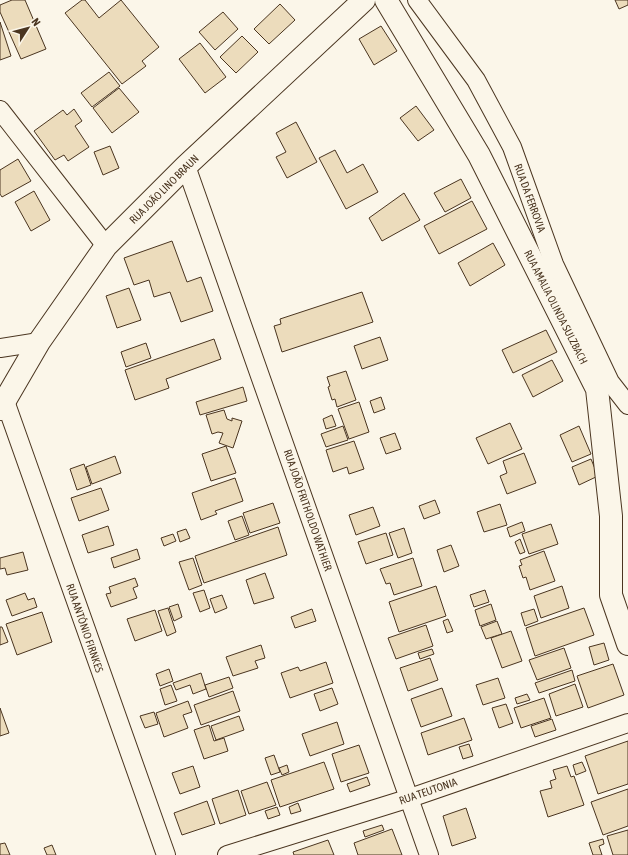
<svg xmlns="http://www.w3.org/2000/svg" width="628" height="855" viewBox="0 0 628 855" font-family="'Asap Condensed',sans-serif">
  <style>
    .building { fill: #ecdcbc; stroke: #4a3520 }
    .lines { fill: none; stroke-linecap: round; stroke-linejoin: round }
    .street-casing { stroke: #4a3520; stroke-width: 20 }
    .secondary-casing { stroke: #4a3520; stroke-width: 24 }
    .street { stroke: #fbf6e9; stroke-width: 18 }
    .secondary { stroke: #fbf6e9; stroke-width: 22 }
    .labels { text-anchor: middle; stroke-width: 3; stroke-linejoin: round; paint-order: stroke }
    .street-label { font-size: 11px; fill: #4a3520; stroke: #fbf6e9 }
  </style>
  <rect width="100%" height="100%" fill="#fbf6e9"/>
  <g class="building">
    <path d="M12 0H25L46 49 21 59 0 12V5Z"/>
    <path d="M82 0H85L99 18 121 0 159 47 142 61 146 66 122 84 65 13Z"/>
    <path d="M615 0H628V5L619 9Z"/>
    <path d="M280 4 295 20 269 44 254 29Z"/>
    <path d="M223 12 238 29 215 50 199 32Z"/>
    <path d="M0 22 11 56 0 60Z"/>
    <path d="M381 26 397 51 374 65 359 39Z"/>
    <path d="M242 36 258 52 236 73 220 57Z"/>
    <path d="M200 43 226 77 205 93 179 59Z"/>
    <path d="M109 72 120 86 92 107 81 93Z"/>
    <path d="M119 88 139 112 112 133 93 108Z"/>
    <path d="M416 106 434 130 418 141 400 118Z"/>
    <path d="M74 109 82 121 75 126 89 147 68 161 64 155 55 160 34 131 63 110 67 115Z"/>
    <path d="M296 122 317 162 287 178 276 157 286 152 276 133Z"/>
    <path d="M110 146 119 168 103 175 94 152Z"/>
    <path d="M335 150 347 173 363 164 378 192 346 209 319 158Z"/>
    <path d="M18 159 31 181 2 197 0 194V170Z"/>
    <path d="M461 179 471 198 445 212 434 193Z"/>
    <path d="M34 191 50 220 31 231 15 202Z"/>
    <path d="M404 193 420 220 382 241 369 218Z"/>
    <path d="M472 201 487 229 439 254 424 226Z"/>
    <path d="M172 241 187 282 201 277 213 311 181 322 170 292 154 297 149 280 134 285 124 258Z"/>
    <path d="M493 243 505 265 470 286 458 263Z"/>
    <path d="M129 288 141 320 117 328 106 296Z"/>
    <path d="M362 292 373 322 282 352 274 326 281 324 280 319Z"/>
    <path d="M546 330 557 352 513 373 502 350Z"/>
    <path d="M380 337 388 360 362 369 354 346Z"/>
    <path d="M214 339 221 359 166 379 169 388 135 400 125 370Z"/>
    <path d="M146 343 151 358 126 367 121 352Z"/>
    <path d="M552 360 563 381 533 397 522 375Z"/>
    <path d="M346 371 356 400 337 407 335 399 332 400 328 387 330 386 327 377Z"/>
    <path d="M243 387 247 401 200 415 196 402Z"/>
    <path d="M381 397 385 409 374 413 370 401Z"/>
    <path d="M359 402 369 432 349 439 338 409Z"/>
    <path d="M224 410 227 419 232 421V418L242 421 233 448 219 443 223 433 218 432 212 434 206 415Z"/>
    <path d="M332 415 336 426 326 429 323 419Z"/>
    <path d="M510 423 522 449 488 464 476 438Z"/>
    <path d="M343 426 348 440 326 447 321 434Z"/>
    <path d="M579 426 591 454 572 462 560 435Z"/>
    <path d="M395 433 401 449 386 454 380 438Z"/>
    <path d="M354 441 364 469 349 474 347 467 333 472 326 450Z"/>
    <path d="M226 446 236 473 211 481 202 454Z"/>
    <path d="M524 453 536 483 507 494 500 476 507 473 503 461Z"/>
    <path d="M115 456 121 473 92 484 86 467Z"/>
    <path d="M591 459 598 476 579 485 572 467Z"/>
    <path d="M84 464 91 485 77 490 70 469Z"/>
    <path d="M235 478 243 501 215 511 217 514 201 520 192 493Z"/>
    <path d="M101 488 109 510 79 521 71 498Z"/>
    <path d="M435 500 440 513 424 519 419 506Z"/>
    <path d="M273 503 280 523 250 533 243 513Z"/>
    <path d="M500 504 507 525 484 532 477 512Z"/>
    <path d="M373 507 380 526 356 535 349 515Z"/>
    <path d="M242 516 249 535 235 540 228 521Z"/>
    <path d="M522 522 525 531 510 537 507 528Z"/>
    <path d="M551 524 558 544 529 554 522 534Z"/>
    <path d="M108 526 114 545 88 553 82 535Z"/>
    <path d="M278 527 287 555 204 583 195 556Z"/>
    <path d="M404 528 412 553 398 558 389 533Z"/>
    <path d="M186 529 190 538 180 542 177 532Z"/>
    <path d="M386 533 393 555 366 564 358 542Z"/>
    <path d="M173 534 176 541 164 546 161 538Z"/>
    <path d="M520 539 525 552 520 554 515 542Z"/>
    <path d="M451 545 459 566 444 572 437 550Z"/>
    <path d="M137 549 140 559 114 568 111 558Z"/>
    <path d="M544 551 555 581 530 590 526 577 523 578 519 566 522 565 520 560Z"/>
    <path d="M23 552 28 570 7 575 5 568 0 569V558Z"/>
    <path d="M193 558 202 585 189 590 179 562Z"/>
    <path d="M413 558 422 586 394 595 390 583 386 584 380 569Z"/>
    <path d="M265 573 274 598 254 604 246 580Z"/>
    <path d="M135 578 138 586 133 588 137 598 111 607 106 594 111 593 109 587Z"/>
    <path d="M436 586 446 616 399 632 389 602Z"/>
    <path d="M562 586 569 608 541 618 534 596Z"/>
    <path d="M204 590 210 608 200 612 193 593Z"/>
    <path d="M485 590 489 602 474 607 470 595Z"/>
    <path d="M25 593 28 600 34 598 37 607 12 616 6 600Z"/>
    <path d="M222 595 227 608 215 613 210 599Z"/>
    <path d="M178 604 182 617 174 621 169 607Z"/>
    <path d="M491 604 496 620 480 626 475 610Z"/>
    <path d="M168 608 176 632 167 636 158 611Z"/>
    <path d="M584 608 594 635 535 656 526 628Z"/>
    <path d="M312 609 316 621 295 628 291 617Z"/>
    <path d="M534 609 538 621 525 626 521 613Z"/>
    <path d="M155 610 162 631 135 641 127 619Z"/>
    <path d="M42 612 52 642 17 655 6 624Z"/>
    <path d="M448 619 453 631 447 633 443 621Z"/>
    <path d="M497 621 502 634 486 639 481 627Z"/>
    <path d="M426 625 433 646 396 659 388 638Z"/>
    <path d="M0 627H2L8 642 0 645Z"/>
    <path d="M511 631 522 661 502 668 491 638Z"/>
    <path d="M604 643 609 660 594 665 589 647Z"/>
    <path d="M261 645 265 658 255 661 258 668 233 676 226 657Z"/>
    <path d="M564 648 571 668 537 680 529 660Z"/>
    <path d="M432 649 434 654 420 659 418 653Z"/>
    <path d="M430 658 438 680 408 691 400 668Z"/>
    <path d="M326 662 333 683 290 698 281 673 298 667 300 671Z"/>
    <path d="M613 664 624 695 588 708 577 676Z"/>
    <path d="M169 669 173 681 160 686 156 674Z"/>
    <path d="M572 670 575 681 539 693 535 683Z"/>
    <path d="M201 673 206 689 193 694 190 685 176 690 173 683Z"/>
    <path d="M229 677 233 688 209 697 205 685Z"/>
    <path d="M498 678 505 698 483 705 476 685Z"/>
    <path d="M575 684 583 707 556 716 549 694Z"/>
    <path d="M171 685 177 701 165 705 160 689Z"/>
    <path d="M332 688 338 704 320 711 314 694Z"/>
    <path d="M442 688 452 716 421 727 411 699Z"/>
    <path d="M233 691 240 711 201 725 194 705Z"/>
    <path d="M527 694 530 700 517 704 515 698Z"/>
    <path d="M544 698 551 718 521 728 514 708Z"/>
    <path d="M188 701 192 712 183 715 188 728 164 737 156 713Z"/>
    <path d="M506 704 513 723 499 728 492 708Z"/>
    <path d="M0 708 9 733 0 736Z"/>
    <path d="M154 712 158 724 145 728 140 716Z"/>
    <path d="M239 716 244 730 216 740 211 726Z"/>
    <path d="M464 718 472 740 428 755 421 733Z"/>
    <path d="M552 719 556 730 535 737 531 726Z"/>
    <path d="M337 722 344 744 310 756 302 734Z"/>
    <path d="M209 725 214 741 224 738 228 751 204 759 194 730Z"/>
    <path d="M628 741V784L598 794 585 756Z"/>
    <path d="M469 744 473 756 463 759 459 747Z"/>
    <path d="M359 745 369 773 341 782 332 754Z"/>
    <path d="M274 755 280 772 271 775 265 758Z"/>
    <path d="M324 762 334 789 280 807 271 780Z"/>
    <path d="M582 762 586 771 576 775 573 765Z"/>
    <path d="M287 765 289 772 282 775 279 768Z"/>
    <path d="M193 766 200 787 180 794 172 773Z"/>
    <path d="M567 766 571 777 574 776 584 805 548 817 540 791 552 788 550 781 556 779 553 770Z"/>
    <path d="M367 777 370 785 350 792 347 784Z"/>
    <path d="M267 782 276 805 249 814 241 791Z"/>
    <path d="M628 789V826L603 835 591 802Z"/>
    <path d="M238 790 246 815 220 824 212 799Z"/>
    <path d="M207 801 215 824 182 835 174 813Z"/>
    <path d="M298 803 301 811 291 814 289 807Z"/>
    <path d="M277 807 280 815 268 819 265 811Z"/>
    <path d="M466 808 476 838 452 846 443 816Z"/>
    <path d="M382 825 384 830 365 837 363 831Z"/>
    <path d="M392 829 402 855H358L354 843Z"/>
    <path d="M628 830V855H613L607 836Z"/>
    <path d="M603 839 604 844 599 846 602 855H593L589 843Z"/>
    <path d="M328 840 334 855H294L293 852Z"/>
    <path d="M5 843 10 855H0V844Z"/>
    <path d="M52 845 56 855H47L44 848Z"/>
  </g>
  <g class="lines">
    <defs>
      <g id="street">
        <path d="M417 0 476 80 512 147 554 264 610 382 628 405"/>
        <path d="M0 110 106 246"/>
        <path d="M186 166 429 855"/>
        <path d="M0 348 39 342"/>
        <path d="M5 401 166 855"/>
        <path d="M227 855 410 798 628 723"/>
      </g>
      <g id="secondary">
        <path d="M386 0 479 155 597 389 611 516V595L628 644"/>
        <path d="M0 409 39 342 106 246 186 166 364 0"/>
      </g>
    </defs>
    <use href="#street" class="street-casing"/>
    <use href="#secondary" class="secondary-casing"/>
    <use href="#street" class="street"/>
    <use href="#secondary" class="secondary"/>
  </g>
  <g class="labels">
    <g class="street-label">
      <text transform="translate(164 189) rotate(-45)" y="4">RUA JOÃO LINO BRAUN</text>
      <text transform="translate(530 198) rotate(70)" y="4">RUA DA FERROVIA</text>
      <text transform="translate(556 307) rotate(63)" y="4">RUA AMALIA OLINDA SULZBACH</text>
      <text transform="translate(308 510) rotate(71)" y="4">RUA JOÃO FRITHOLDO WATHIER</text>
      <text transform="translate(85 628) rotate(71)" y="4">RUA ANTÔNIO FIRNKES</text>
      <text transform="translate(428 791) rotate(-19)" y="4">RUA TEUTONIA</text>
    </g>
  </g>
  <g transform="translate(28 28) rotate(54)" stroke="#fbf6e9" stroke-width="3" paint-order="stroke">
  <path d="M0-3L7 15L0 10L-7 15Z" fill="#4a3520"/>
  <text y="-6" font-size="11" font-weight="bold" text-anchor="middle" fill="#4a3520">N</text>
  </g>
</svg>
